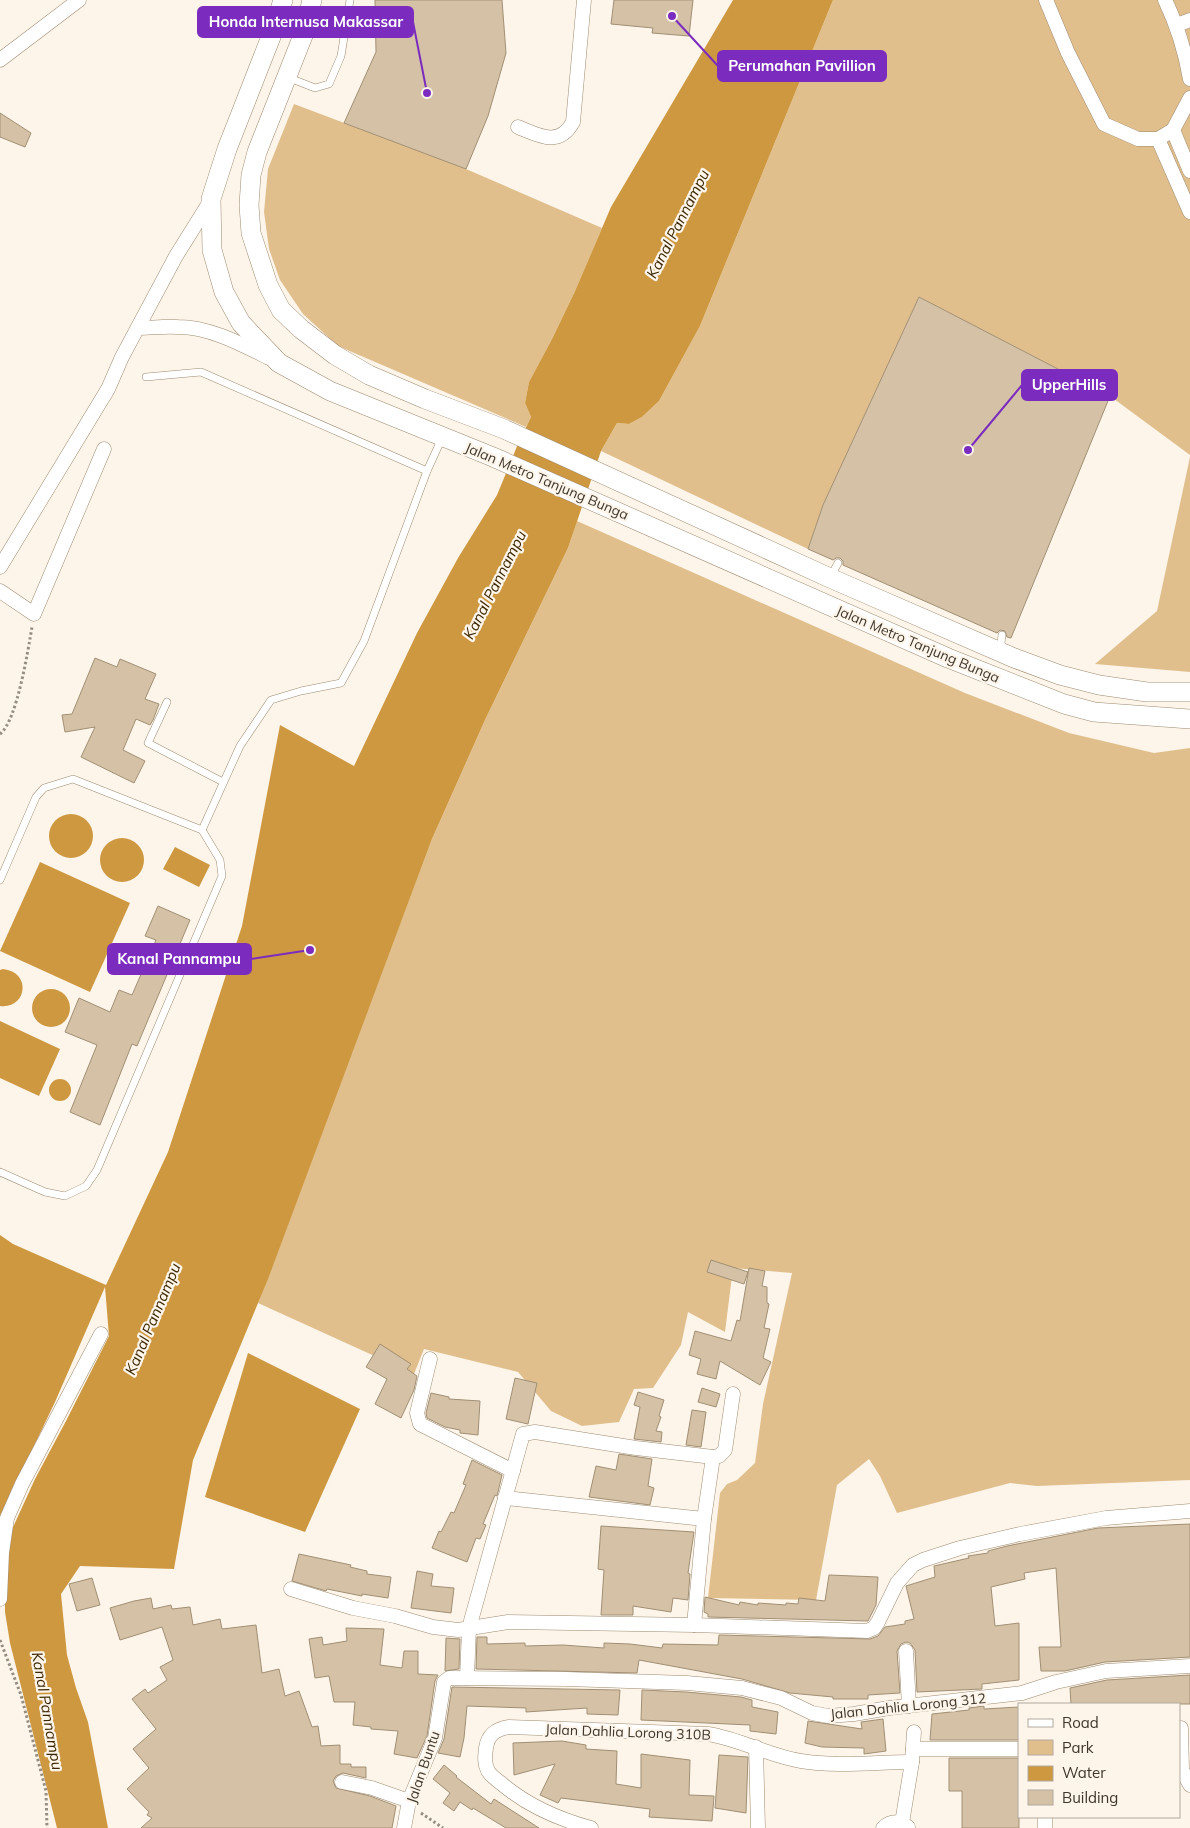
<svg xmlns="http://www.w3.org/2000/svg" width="1190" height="1828" viewBox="0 0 1190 1828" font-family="Mulish,sans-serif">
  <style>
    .green { fill: #e1bf8d }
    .water { fill: #ce9840 }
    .building { fill: #d5c2a6; stroke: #a18f74 }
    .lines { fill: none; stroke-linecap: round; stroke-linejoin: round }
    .lane-casing { stroke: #9e8b71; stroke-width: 8 }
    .street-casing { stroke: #9e8b71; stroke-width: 15 }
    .secondary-casing { stroke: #9e8b71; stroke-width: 20 }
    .path { stroke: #968e83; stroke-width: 3; stroke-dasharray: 2.5 2.5; stroke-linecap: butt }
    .lane { stroke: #fff; stroke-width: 7 }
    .street { stroke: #fff; stroke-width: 14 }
    .secondary { stroke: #fff; stroke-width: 19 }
    .labels { text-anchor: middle; stroke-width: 4.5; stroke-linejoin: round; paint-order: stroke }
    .street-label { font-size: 14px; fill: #3e362b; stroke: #fdf5ea }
    .water-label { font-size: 15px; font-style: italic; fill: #3b2600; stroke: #fdf5ea }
    .leader { fill: none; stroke: #7b2cbf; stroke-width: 2 }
    .callout-dot { fill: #7b2cbf; stroke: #fdf5ea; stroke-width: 2 }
    .callout { fill: #7b2cbf; stroke: #7b2cbf; stroke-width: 2 }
    .callout-label { font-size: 15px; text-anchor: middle; font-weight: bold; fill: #fff }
  </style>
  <rect width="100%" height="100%" fill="#fdf5ea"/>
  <g class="green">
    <path d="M833 0H1190V455L1110 396 919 297 823 505 808 549 601 451 617 423 629 424 642 417 659 401 700 326Z"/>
    <path d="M294 104 466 169 602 228 575 291 553 337 529 382 525 403 531 417 526 427 338 346 303 314 280 280 269 249 264 212 268 169Z"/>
    <path d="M1190 457V672L1095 664 1157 611Z"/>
    <path d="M577 521 965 693 1069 733 1154 753 1190 748V1480L1037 1486 1010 1483 897 1513 880 1476 869 1459 837 1485 816 1600 708 1598 720 1493 727 1484 737 1480 755 1463 763 1404 792 1273 733 1268 725 1332 688 1312 681 1345 653 1388 634 1389 619 1422 582 1426 551 1411 518 1372 424 1349 414 1374 258 1303 432 839 485 720 568 548Z"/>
  </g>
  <g class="water">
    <path d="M733 0H833L700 326 659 401 642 417 629 424 617 423 601 451 568 548 485 720 432 839 268 1279 193 1460 174 1569 80 1566 61 1594 67 1655 76 1688 88 1722 108 1828H57L10 1643 5 1612V1577L9 1536 35 1479 66 1421 109 1336 105 1287 55 1402 0 1517V1235L13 1244 106 1285 168 1152 242 926 280 725 354 766 417 633 458 558 497 495 518 444 531 417 525 403 529 382 553 337 575 291 611 207Z"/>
    <circle cx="71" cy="836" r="22"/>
    <circle cx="122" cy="860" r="22"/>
    <path d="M175 847 210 865 199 887 163 869Z"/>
    <path d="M40 862 130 903 90 992 0 951Z"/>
    <path d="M3 969C32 972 27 1009 0 1006V970Z"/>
    <circle cx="51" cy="1008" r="19"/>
    <path d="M0 1021 60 1049 39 1096 0 1078Z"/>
    <circle cx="60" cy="1090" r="11"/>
    <path d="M248 1353 360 1409 305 1532 205 1497Z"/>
  </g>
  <g class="building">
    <path d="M375 0H502L506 53 488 116 466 169 344 123 376 52Z"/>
    <path d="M614 0H693L689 36 652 33 653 28 611 24Z"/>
    <path d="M0 113 31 133 25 147 0 137Z"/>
    <path d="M919 297 1110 396 1011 638 1007 637 1005 631 1000 630 997 633 843 565V561L840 558H836L833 560 808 549 823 505Z"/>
    <path d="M95 658 117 667 120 659 156 674 145 699 159 704 153 720 150 725 136 719 123 750 145 761 134 783 81 757 95 727 65 732 62 715 72 714Z"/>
    <path d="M158 906 190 920 137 1046 132 1044 100 1125 70 1112 97 1045 65 1032 79 998 110 1012 119 990 132 995 156 940 145 936Z"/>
    <path d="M711 1260 748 1272 744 1284 707 1272Z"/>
    <path d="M749 1268 765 1271 762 1286 767 1287V1303L769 1304 764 1328 770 1329 763 1358 771 1362 760 1385 720 1361 716 1379 697 1374 701 1359 689 1355 695 1331 731 1341 737 1320 740 1321Z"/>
    <path d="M380 1344 411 1364 407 1369 417 1376 414 1390 401 1418 375 1404 387 1379 366 1367Z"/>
    <path d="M515 1378 537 1383 528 1424 506 1419Z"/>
    <path d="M702 1388 720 1394 716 1407 698 1402Z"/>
    <path d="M638 1392 664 1400 659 1416 661 1417 656 1431 662 1432 661 1442 634 1439 640 1407 634 1405Z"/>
    <path d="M431 1393 449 1397V1399L480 1401 478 1435 460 1433V1430L445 1427 427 1418 426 1413Z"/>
    <path d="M692 1410 706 1412 701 1447 686 1445Z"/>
    <path d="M619 1454 652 1459 648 1486 654 1488 650 1505 589 1497 596 1466 616 1470Z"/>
    <path d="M472 1460 502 1475 497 1496 495 1495 483 1524 486 1525 480 1539 476 1538 467 1562 432 1548 439 1531 441 1532 451 1512 454 1513 466 1485 463 1484Z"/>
    <path d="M1190 1524V1657L1105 1662 1065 1671H1041L1039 1647H1061L1056 1568 1024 1573 1025 1579 991 1587 995 1626 1019 1623V1680L982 1684V1689L917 1692 915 1650 910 1643 906 1642 901 1644 897 1651 900 1693 868 1695V1699H833V1697L790 1693 742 1679 639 1660 637 1673 476 1669 477 1637H487V1644L525 1643V1646L563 1645 604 1648V1643L630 1644 662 1648 663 1644 718 1645 719 1635 870 1639 878 1636 885 1627 905 1624V1621L914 1619 906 1586 935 1577 934 1566 969 1558 968 1556 988 1553V1551L1007 1546 1098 1528Z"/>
    <path d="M601 1526 694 1532 688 1573 690 1574 688 1600 673 1598 671 1612 633 1606V1615H601L604 1570 598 1569Z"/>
    <path d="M299 1554 351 1565 350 1567 367 1571V1574L391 1577 388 1598 362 1594V1596L327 1589 326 1591 292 1581Z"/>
    <path d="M417 1571 433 1574 431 1586 454 1588 451 1613 411 1608Z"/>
    <path d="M829 1575 878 1577 876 1605 868 1621 708 1617V1614L704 1612 705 1597 739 1605 740 1602 758 1605V1603L786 1605V1603L798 1604 799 1598 825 1601Z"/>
    <path d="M92 1578 100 1605 77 1611 69 1584Z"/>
    <path d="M151 1598 153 1609 171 1605 172 1609 190 1607 193 1625 220 1619 222 1629 256 1625 262 1673 279 1669 285 1696 299 1691 312 1727 318 1726 321 1746 340 1745V1764H351V1767H366V1778L343 1773 336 1776 333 1781 336 1788 370 1796 396 1806 392 1828H141L152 1818 147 1815 149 1812 127 1789 149 1768 133 1749 156 1729 132 1699 145 1689 148 1693 167 1680 160 1667 173 1660 162 1627 120 1640 110 1608 134 1601Z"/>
    <path d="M346 1628 384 1629 380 1665 402 1668 404 1651H418V1674L438 1675 435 1681 427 1736 417 1758 394 1754 398 1731 371 1729V1727L353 1725 355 1702H334L329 1676 315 1678 309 1639 322 1637 323 1645 347 1641Z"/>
    <path d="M446 1638 460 1639 459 1669 445 1671Z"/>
    <path d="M1190 1675V1704H1071L1070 1688 1107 1680Z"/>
    <path d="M452 1687 620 1690 618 1715 587 1714V1708L526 1712V1708L467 1706 464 1738 460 1757 438 1753 444 1739Z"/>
    <path d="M642 1690 686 1692 741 1697 752 1700V1707L778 1712 776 1734 750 1731V1725L641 1720Z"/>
    <path d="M984 1706V1709L1019 1707V1740H930L932 1714 969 1710V1708Z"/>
    <path d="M883 1719 886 1751 864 1754V1748L822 1747 805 1743 808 1721 862 1729 861 1722Z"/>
    <path d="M562 1741 586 1745V1749L617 1751 616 1784 641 1788V1754L690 1760 689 1795 714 1796 712 1821 649 1817 650 1809 561 1798 558 1803 540 1795 555 1764 514 1775 513 1743Z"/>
    <path d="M719 1755 748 1757 746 1813 715 1808Z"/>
    <path d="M949 1758H1019V1828H962V1791H949Z"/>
    <path d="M444 1765 457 1776 456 1777 491 1804 494 1799 539 1828H506L473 1808 472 1810 460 1802 454 1811 443 1803 450 1793 433 1779Z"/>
  </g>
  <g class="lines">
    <defs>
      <g id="lane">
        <path d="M287 77 315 88 329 84 341 56 350 0"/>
        <path d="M146 377 201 372 427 471"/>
        <path d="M830 578 838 563"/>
        <path d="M1002 635 1001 643 1003 652"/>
        <path d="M167 702 148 743 223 782"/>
        <path d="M202 830 240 746 271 700 301 691 341 683 364 641 427 471 442 438"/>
        <path d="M0 880 36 797 44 788 73 779 202 830 220 860 222 876 97 1170 86 1186 65 1196 45 1192 0 1172"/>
      </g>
      <g id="street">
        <path d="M1046 0 1068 53 1104 124 1138 139H1158L1173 130 1190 98"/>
        <path d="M1165 0C1178 27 1185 50 1190 79"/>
        <path d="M1177 25 1190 20"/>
        <path d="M0 60 79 0"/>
        <path d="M518 127C538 135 559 148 573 122L584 0"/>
        <path d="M1173 130 1190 171"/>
        <path d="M1158 139 1190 212"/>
        <path d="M139 328C151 328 165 326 178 327 210 327 241 344 269 358"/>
        <path d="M0 567 108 389 122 357 176 256 211 200"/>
        <path d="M0 591 34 614 104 449"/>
        <path d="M430 1359 417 1413 420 1424 513 1471"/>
        <path d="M505 1498 704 1519"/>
        <path d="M291 1589 353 1608 395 1616 433 1627 458 1630 508 1622 694 1625 867 1631 874 1628 878 1622 897 1583 913 1565 923 1560 960 1548 1020 1534 1106 1518 1190 1511"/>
        <path d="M0 1599 2 1553 7 1518 22 1484 101 1334"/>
        <path d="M694 1625 704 1519 713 1457 719 1456 725 1450 733 1394"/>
        <path d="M906 1651 909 1706"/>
        <path d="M467 1678 469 1628 523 1434 535 1432 636 1448 713 1457"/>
        <path d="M1181 1728 1182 1770 1190 1785"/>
        <path d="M756 1747 758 1828"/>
        <path d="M913 1749H1019"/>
        <path d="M342 1782 372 1788 409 1801"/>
        <path d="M1045 1817V1828"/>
        <path d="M902 1823 912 1762 914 1732"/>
        <path d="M404 1828 409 1801 435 1738 444 1682 449 1678 567 1679 687 1683 742 1688 781 1698 812 1713 828 1716 854 1714 889 1708 1022 1693 1056 1682 1106 1671 1190 1666"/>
        <path d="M591 1828C558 1819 528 1806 502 1784 497 1780 491 1776 488 1771 484 1763 485 1756 486 1748 488 1734 496 1729 509 1727L708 1734C740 1739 769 1756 801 1761 837 1767 876 1762 912 1762"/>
        <path d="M883 1828C891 1820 900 1821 908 1827"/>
      </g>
      <g id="secondary">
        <path d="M283 0 274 29 227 149 211 199 212 250 224 292 241 323 279 363 330 391 493 457 948 658 1064 704 1094 712 1190 719"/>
        <path d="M312 0 304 33 257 152 251 175 249 205 251 233 268 285 281 310 301 329 335 355 369 375 425 399 504 429 830 578 1014 658 1060 675 1099 685 1147 692H1190"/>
      </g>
    </defs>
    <use href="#lane" class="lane-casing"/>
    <use href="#street" class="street-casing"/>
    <use href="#secondary" class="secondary-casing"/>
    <g class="path">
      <path d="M0 734C17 721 28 650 32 627"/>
      <path d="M0 1640 21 1695 46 1791 47 1828"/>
      <path d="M421 1813 443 1828"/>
    </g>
    <use href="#lane" class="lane"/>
    <use href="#street" class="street"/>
    <use href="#secondary" class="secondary"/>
  </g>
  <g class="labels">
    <g class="street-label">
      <text transform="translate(547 481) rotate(23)" y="5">Jalan Metro Tanjung Bunga</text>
      <text transform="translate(918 644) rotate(23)" y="5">Jalan Metro Tanjung Bunga</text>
      <text transform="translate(908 1706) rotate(-6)" y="5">Jalan Dahlia Lorong 312</text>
      <text transform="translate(628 1732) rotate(2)" y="5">Jalan Dahlia Lorong 310B</text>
      <text transform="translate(423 1767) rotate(-71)" y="5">Jalan Buntu</text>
    </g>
    <g class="water-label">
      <text transform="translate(678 224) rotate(-63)" y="5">Kanal Pannampu</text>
      <text transform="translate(495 585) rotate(-63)" y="5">Kanal Pannampu</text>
      <text transform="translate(153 1319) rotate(-67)" y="5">Kanal Pannampu</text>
      <text transform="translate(47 1711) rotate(80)" y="5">Kanal Pannampu</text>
    </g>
  </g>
  <path class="leader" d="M427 93L413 22M672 16L718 66M968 450L1022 385M310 950L251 959"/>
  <g class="callout-dot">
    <circle cx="427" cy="93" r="5"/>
    <circle cx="672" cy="16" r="5"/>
    <circle cx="968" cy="450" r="5"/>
    <circle cx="310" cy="950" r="5"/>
  </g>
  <g class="callout">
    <rect x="198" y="7" width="215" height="30" rx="5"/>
    <rect x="718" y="51" width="168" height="30" rx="5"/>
    <rect x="1022" y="370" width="95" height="30" rx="5"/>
    <rect x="108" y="944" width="143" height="30" rx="5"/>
  </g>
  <g class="callout-label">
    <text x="306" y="27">Honda Internusa Makassar</text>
    <text x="802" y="71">Perumahan Pavillion</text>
    <text x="1069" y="390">UpperHills</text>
    <text x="179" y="964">Kanal Pannampu</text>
  </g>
  <rect x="1018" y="1703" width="162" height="115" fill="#fdf5ea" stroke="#b1a99e"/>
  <rect x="1028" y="1719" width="25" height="8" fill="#ffffff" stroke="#b1a99e"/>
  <text x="1062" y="1728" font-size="15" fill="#3e362b">Road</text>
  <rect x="1028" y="1740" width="25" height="15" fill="#e1bf8d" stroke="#b1a99e"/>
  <text x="1062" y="1753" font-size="15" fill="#3e362b">Park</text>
  <rect x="1028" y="1766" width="25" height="15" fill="#ce9840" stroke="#b1a99e"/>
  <text x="1062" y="1778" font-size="15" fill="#3e362b">Water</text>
  <rect x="1028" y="1790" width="25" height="15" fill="#d5c2a6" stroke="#b1a99e"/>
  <text x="1062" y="1803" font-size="15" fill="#3e362b">Building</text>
</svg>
